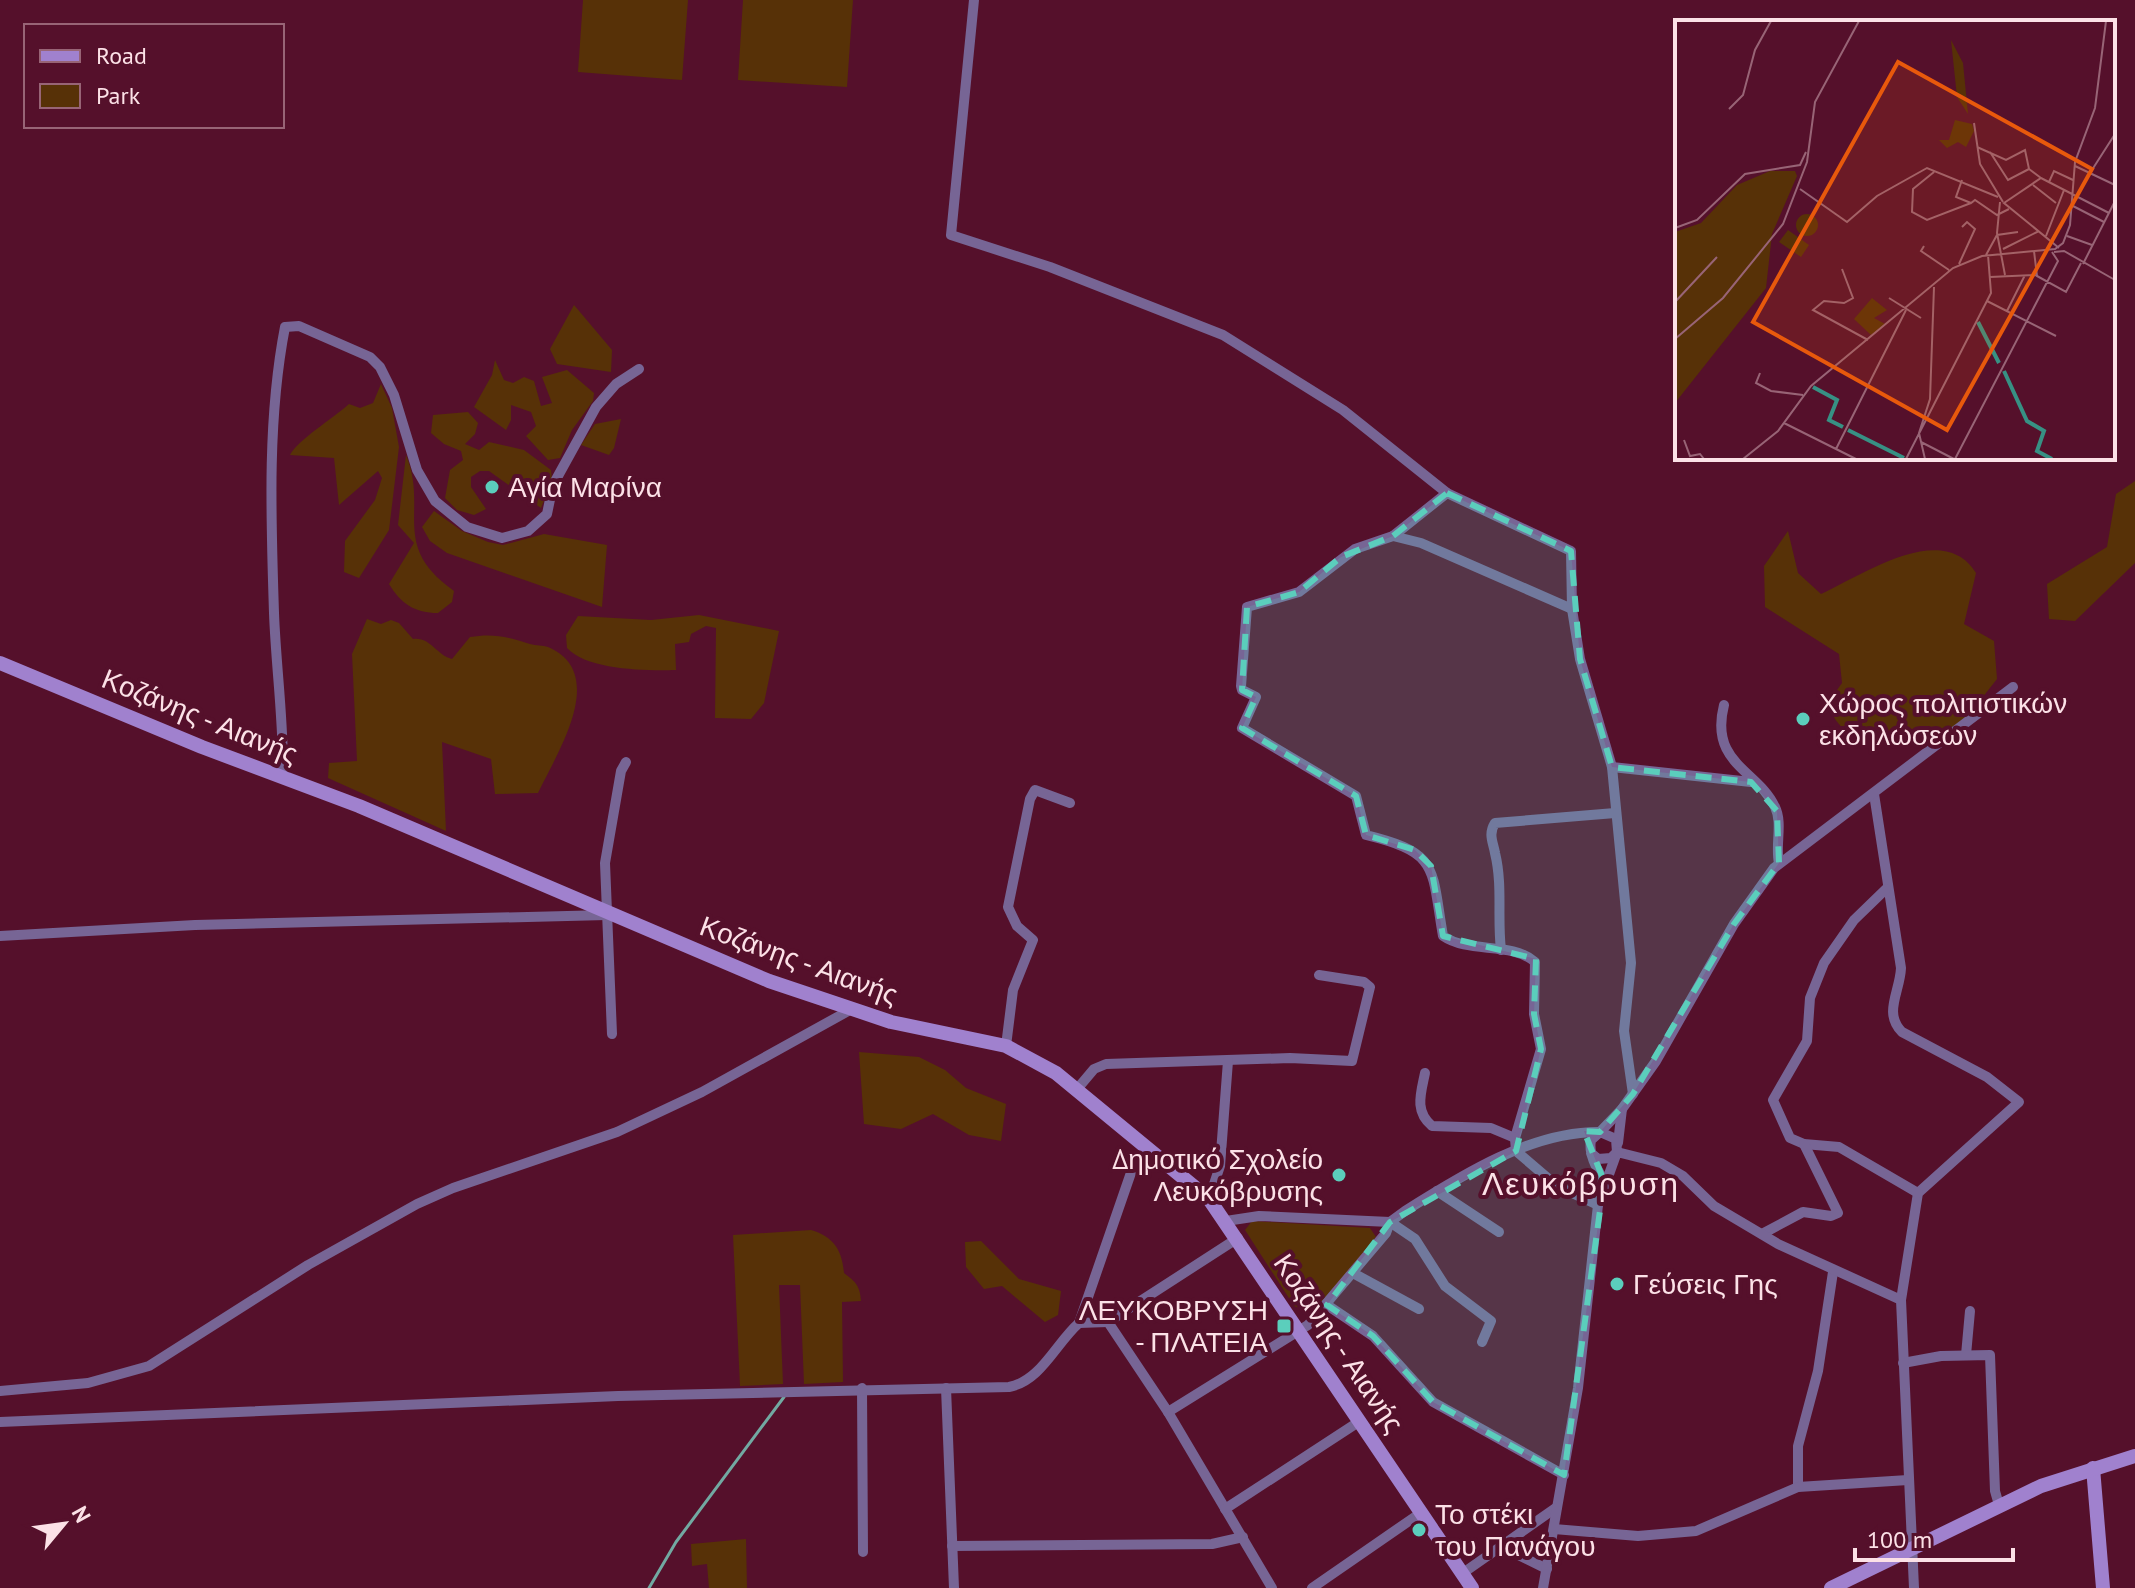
<svg xmlns="http://www.w3.org/2000/svg" width="2135" height="1588" viewBox="0 0 2135 1588" font-family="'PT Sans',sans-serif">
  <style>
    .green { fill: #573107 }
    .lines { fill: none; stroke-linecap: round; stroke-linejoin: round }
    .stream { stroke: #72a9a2; stroke-width: 3 }
    .street { stroke: #776595; stroke-width: 10 }
    .secondary { stroke: #a081ce; stroke-width: 14 }
    .marked { fill: #5bcebc; fill-opacity: 0.2; stroke: #5bcebc; stroke-width: 6; stroke-dasharray: 16 10; stroke-linejoin: round }
    .poi-dot { fill: #5bcebc; stroke: #55102b; stroke-width: 3 }
    .labels { text-anchor: middle; stroke-width: 8; stroke-linejoin: round; paint-order: stroke }
    .poi-label { font-size: 28px; fill: #fce1e7; stroke: #55102b; text-anchor: start }
    .street-label { font-size: 28px; fill: #fce1e7; stroke: #55102b }
    .quarter-label { font-size: 32px; letter-spacing: 2px; fill: #fce1e7; stroke: #55102b }
    .inset-river { fill: none; stroke: #379184; stroke-width: 4 }
    .inset-road { fill: none; stroke: #986476; stroke-width: 2 }
    .view { fill: #e8590c; fill-opacity: 0.15; stroke: #e8590c; stroke-width: 4 }
    .inset-edge { fill: none; stroke: #fce1e7; stroke-width: 4 }
  </style>
  <rect width="100%" height="100%" fill="#55102b"/>
  <g class="green">
    <path d="M583 0H688L682 80 578 72Z"/>
    <path d="M743 0H853L847 87 738 80Z"/>
    <path d="M574 305 612 350 611 372 557 364 550 349Z"/>
    <path d="M495 360 504 380 513 383 524 377 534 381 541 406 552 403 542 377 567 370 594 393 593 401 572 430 560 458 548 460 526 436 536 426 531 412 511 405V420L506 430 474 407 492 375Z"/>
    <path d="M381 384 392 408 399 447 389 530 359 578 344 572 345 541 375 500 382 478 378 471 339 505 334 458 290 455C298 440 332 419 349 404L360 408 373 403Z"/>
    <path d="M468 412 478 423 475 434 465 444 479 450 489 442 524 450 551 470 552 480 541 508 489 471H480L471 477V487L486 509 474 515 457 510 445 498 450 470 463 460 461 451 444 444 431 433 433 415Z"/>
    <path d="M621 419 614 448 609 455 581 445 595 424Z"/>
    <path d="M406 455C429 510 389 545 454 591L452 602 438 613C415 613 401 604 389 584L414 543 398 525Z"/>
    <path d="M2135 481V563L2075 621 2049 619 2047 584 2107 547 2116 494Z"/>
    <path d="M434 511 462 531 488 542 503 545 544 534 607 545 602 607 447 553 430 541 422 527Z"/>
    <path d="M1788 531 1798 573 1821 594C1861 576 1943 519 1976 573L1964 624 1994 641 1997 679 1967 717 1933 741 1913 729C1873 741 1847 749 1827 704L1842 683 1839 654 1765 607 1764 566Z"/>
    <path d="M699 615 779 631 764 703 751 719 715 718 716 628 706 626 691 634 689 642 675 644 676 670C646 671 587 670 567 648L566 635 578 616 651 620Z"/>
    <path d="M367 619 381 624 391 620 399 623 413 639C431 637 436 655 452 659L470 637C493 633 509 637 530 644 536 646 543 645 548 647 610 673 556 755 538 793L495 794 491 759 442 742 446 831 328 778 329 763 357 761 352 654Z"/>
    <path d="M859 1052 919 1057 945 1070 966 1088 1006 1104 1001 1141 969 1135 933 1114 901 1129 864 1124Z"/>
    <path d="M1252 1221 1370 1228 1376 1237C1362 1253 1328 1300 1313 1308 1307 1312 1300 1308 1294 1306L1245 1230Z"/>
    <path d="M811 1230C834 1237 842 1250 844 1273 856 1282 860 1286 861 1301L842 1302 843 1382 804 1384 800 1285H779L783 1384 740 1386 733 1235Z"/>
    <path d="M981 1241 1019 1279 1061 1291 1058 1315 1045 1322 1002 1286 984 1289 966 1267 965 1242Z"/>
    <path d="M746 1539 747 1588H709L707 1564 692 1566 691 1544Z"/>
  </g>
  <g class="lines">
    <path class="stream" d="M649 1588 676 1542 784 1397"/>
    <g class="street">
      <path d="M974 0 951 235 1050 267 1223 335 1343 410 1447 493 1571 551 1572 609 1580 659 1612 767 1631 963 1624 1031 1633 1094"/>
      <path d="M1393 536 1447 493"/>
      <path d="M1572 609 1421 543 1393 536 1355 549 1299 592 1247 607 1241 686 1242 690 1256 697 1242 728 1356 796 1366 835C1440 853 1431 867 1443 936 1469 954 1511 941 1535 962L1534 1014 1541 1049 1515 1138 1516 1151 1557 1186 1598 1205"/>
      <path d="M1724 705C1709 764 1758 770 1775 807 1783 823 1775 845 1779 863"/>
      <path d="M1612 767 1751 782"/>
      <path d="M283 778C284 722 276 668 274 613 271 518 267 420 285 327L299 326 370 357 380 367 394 395 417 470 435 501 467 527 502 538 528 531 547 514 553 485 596 407 616 384 639 369"/>
      <path d="M1874 794 1901 968C1900 992 1883 1013 1902 1032L1987 1077 2019 1102 1918 1193 1901 1300"/>
      <path d="M1886 889 1854 920 1824 963 1810 998 1807 1041 1773 1100 1790 1138 1804 1144 1839 1147 1918 1193"/>
      <path d="M0 936 195 925 607 915"/>
      <path d="M1501 950C1497 917 1503 886 1495 853 1493 842 1488 834 1495 823L1615 813"/>
      <path d="M612 1034 605 863 621 771 626 762"/>
      <path d="M1006 1046 1013 990 1033 940 1017 926 1008 907 1030 799 1035 790 1070 803"/>
      <path d="M1425 1073C1421 1093 1414 1111 1432 1126L1491 1128 1515 1138"/>
      <path d="M1078 1088 1094 1069 1106 1064 1290 1058 1352 1061 1370 987 1364 982 1319 975"/>
      <path d="M1618 1143 1622 1109"/>
      <path d="M1591 1153 1598 1159 1611 1158 1617 1152 1616 1139 1600 1132 1591 1140C1588 1154 1597 1169 1604 1181"/>
      <path d="M1437 1191 1499 1232"/>
      <path d="M1209 1199 1220 1166 1228 1061"/>
      <path d="M1226 1221 1259 1216 1390 1222 1415 1239 1445 1286 1491 1321 1482 1342"/>
      <path d="M1762 1234 1803 1212 1831 1216 1838 1213 1804 1144"/>
      <path d="M1353 1273 1419 1309"/>
      <path d="M1327 1305 1373 1336 1433 1402 1564 1475"/>
      <path d="M1108 1322 1168 1412 1272 1588"/>
      <path d="M1079 1323 1134 1164"/>
      <path d="M1966 1355 1970 1311"/>
      <path d="M1903 1363 1941 1356 1990 1355 1995 1491 1999 1505"/>
      <path d="M862 1388 863 1552"/>
      <path d="M946 1388 954 1588"/>
      <path d="M0 1391 88 1383 149 1366 308 1265 417 1204 453 1188 617 1132 702 1092 850 1010"/>
      <path d="M1168 1412 1308 1325 1386 1233 1390 1222 1405 1211C1462 1175 1532 1131 1600 1132L1622 1109 1656 1061 1734 924 1774 868 2013 687"/>
      <path d="M0 1422 618 1396 1009 1387C1041 1381 1056 1343 1079 1323L1108 1322 1238 1238"/>
      <path d="M1798 1487V1446L1818 1371 1833 1272"/>
      <path d="M1225 1509 1360 1421"/>
      <path d="M1554 1529 1638 1536 1696 1531 1798 1487 1908 1480"/>
      <path d="M952 1546 1212 1544 1243 1537"/>
      <path d="M1504 1548 1547 1569"/>
      <path d="M1463 1573 1557 1507"/>
      <path d="M1312 1588 1422 1512"/>
      <path d="M1543 1588 1578 1388 1598 1205 1617 1152 1661 1163 1683 1176 1714 1206 1778 1244 1901 1300 1914 1588"/>
    </g>
    <g class="secondary">
      <path d="M0 663 202 747 359 806 769 981 891 1022 1006 1046 1056 1073 1209 1199 1472 1588"/>
      <path d="M2093 1468 2103 1588"/>
      <path d="M1831 1588 2041 1486 2135 1456"/>
    </g>
  </g>
  <path class="marked" d="M1447 493 1571 551 1580 659 1612 767 1751 782 1777 811 1779 863 1734 924 1633 1094 1600 1132 1584 1131 1604 1181 1564 1475 1433 1402 1373 1336 1327 1305 1390 1222 1516 1151 1541 1049 1534 1014 1536 959 1443 936 1431 866 1415 850 1366 835 1356 796 1242 728 1256 697 1242 690 1247 607 1299 592 1341 557 1393 536Z"/>
  <g class="poi-dot">
    <circle cx="492" cy="487" r="8"/>
    <circle cx="1803" cy="719" r="8"/>
    <circle cx="1339" cy="1175" r="8"/>
    <circle cx="1617" cy="1284" r="8"/>
    <rect x="1276" y="1318" width="16" height="16" rx="4"/>
    <circle cx="1419" cy="1530" r="8"/>
  </g>
  <g class="labels">
    <g class="poi-label">
      <text x="508" y="497">Αγία Μαρίνα</text>
      <text x="1819" y="713">Χώρος πολιτιστικών<tspan x="1819" dy="32">εκδηλώσεων</tspan></text>
      <text x="1323" y="1169" text-anchor="end">Δημοτικό Σχολείο<tspan x="1323" dy="32">Λευκόβρυσης</tspan></text>
      <text x="1633" y="1294">Γεύσεις Γης</text>
      <text x="1268" y="1320" text-anchor="end">ΛΕΥΚΟΒΡΥΣΗ<tspan x="1268" dy="32">- ΠΛΑΤΕΙΑ</tspan></text>
      <text x="1435" y="1524">Το στέκι<tspan x="1435" dy="32">του Πανάγου</tspan></text>
    </g>
    <g class="street-label">
      <text transform="translate(200 716) rotate(22)" y="10">Κοζάνης - Αιανής</text>
      <text transform="translate(799 960) rotate(20)" y="10">Κοζάνης - Αιανής</text>
      <text transform="translate(1339 1343) rotate(56)" y="10">Κοζάνης - Αιανής</text>
    </g>
    <g class="quarter-label">
      <text x="1581" y="1195">Λευκόβρυση</text>
    </g>
  </g>
  <g transform="translate(1675 20)">
    <rect width="440" height="440" fill="#55102b"/>
    <path d="M276 20 288 43 293 94 282 77ZM280 100 297 104 299 111 291 127 283 122 272 128 264 120H274ZM95 151H120L122 156 97 214 91 268 0 383V212L26 203 62 165ZM121 205a11 11 0 1 1 22 0a11 11 0 1 1-22 0ZM113 210 134 225 126 237 104 222ZM197 278 212 290 199 298 210 304 196 315 179 299Z" fill="#573107"/>
    <path class="inset-river" d="M303 302 324 343M329 351 352 401 369 411 362 431 377 439M138 367 162 380 154 400 168 407M173 410 229 438"/>
    <path class="inset-road" d="M54 89 68 75 80 30 96 1M299 103 305 144 328 182M302 127 331 140 350 130 354 149 366 158M315 132 333 160 354 149M400 146 440 165M259 152 238 169 237 192 252 200 296 183M415 153 440 114M287 160 281 177 296 183 300 180 322 195 334 189M374 162 379 151 398 160M358 165 381 183M125 169 172 202 202 176 252 148 323 177M325 182 322 213 330 255M396 185 429 202M0 208 22 200 70 154 125 145 131 132M371 216 389 170M392 216 417 225M249 226 246 231 274 250M384 228 329 183 366 158 434 193M328 229 364 211M359 231 362 256 391 272 406 243M379 232 389 231 440 260M311 235 322 215 343 212M284 244 300 209 292 202 287 207M408 244 440 181M167 249 178 278 169 283 149 281 138 290 193 320M315 257 361 255M214 278 246 298M312 281 381 316M0 282 42 237M332 291 350 255M0 319 48 278 108 204 132 142 140 82 184 1M85 353 81 363 96 371 128 375M109 403 181 439M9 420 15 436 25 434 29 439M246 422 279 439M161 429 231 290M68 439 103 411 136 366 278 248 307 236 380 229 388 223 395 205 400 142 420 88 431 1M231 439 316 273 313 235M250 439 244 413 255 379 259 267M280 439 383 241 377 232"/>
    <path class="view" d="M223 42 417 149 272 410 78 302Z"/>
    <rect width="440" height="440" class="inset-edge"/>
  </g>
  <rect x="24" y="24" width="260" height="104" fill="#55102b" stroke="#986476" stroke-width="2"/>
  <rect x="40" y="50" width="40" height="12" fill="#a081ce" stroke="#986476" stroke-width="2"/>
  <text x="96" y="64" font-size="24" fill="#fce1e7">Road</text>
  <rect x="40" y="84" width="40" height="24" fill="#573107" stroke="#986476" stroke-width="2"/>
  <text x="96" y="104" font-size="24" fill="#fce1e7">Park</text>
  <g transform="translate(64 1524) rotate(61)" stroke="#55102b" stroke-width="6" paint-order="stroke">
  <path d="M0-6L14 30L0 20L-14 30Z" fill="#fce1e7"/>
  <text y="-12" font-size="22" font-weight="bold" text-anchor="middle" fill="#fce1e7">N</text>
  </g>
  <path d="M1855 1548v12h158v-12" fill="none" stroke="#fce1e7" stroke-width="4"/>
  <text x="1867" y="1548" font-size="24" fill="#fce1e7" stroke="#55102b" stroke-width="6" paint-order="stroke">100 m</text>
</svg>
